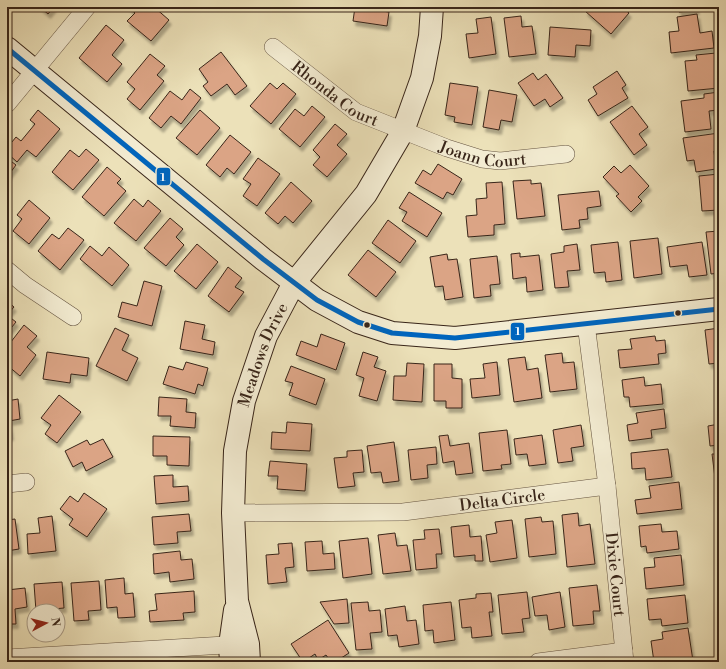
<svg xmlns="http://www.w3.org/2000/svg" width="726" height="669" viewBox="0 0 726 669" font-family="'Libre Bodoni',serif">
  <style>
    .building { fill: #dba485; stroke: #382519; filter: url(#shadow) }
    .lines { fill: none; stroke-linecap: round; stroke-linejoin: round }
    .street-casing { stroke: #655441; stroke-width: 18 }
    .secondary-casing { stroke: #382519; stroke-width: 24 }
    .street { stroke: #f3ecd2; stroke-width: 17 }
    .secondary { stroke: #f3ecd2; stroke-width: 22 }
    .bus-1-casing { stroke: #f3ecd2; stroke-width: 8 }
    .bus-1 { stroke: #0065bd; stroke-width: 5 }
    .bus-dot { fill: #382519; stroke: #f3ecd2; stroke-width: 1.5 }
    .labels { text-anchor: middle; stroke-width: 3; stroke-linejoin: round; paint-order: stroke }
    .street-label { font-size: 16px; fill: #382519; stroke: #f3ecd2 }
    .line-badge { stroke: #f3ecd2; stroke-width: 1.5 }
    .badge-label { font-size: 11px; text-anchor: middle; font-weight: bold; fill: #fff }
  </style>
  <defs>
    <filter id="shadow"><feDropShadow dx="2.5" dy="4.5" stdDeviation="1" flood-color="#0004"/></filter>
  </defs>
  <rect width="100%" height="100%" fill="#ece1b9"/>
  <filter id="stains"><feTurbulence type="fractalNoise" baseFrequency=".005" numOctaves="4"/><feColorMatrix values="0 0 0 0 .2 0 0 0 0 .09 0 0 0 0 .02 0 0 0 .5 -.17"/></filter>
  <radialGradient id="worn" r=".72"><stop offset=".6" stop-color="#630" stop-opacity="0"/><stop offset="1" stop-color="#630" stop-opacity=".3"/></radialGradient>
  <g class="building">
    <path d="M40 7H54L48 14Z"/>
    <path d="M128 7H154L169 20 151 41 127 21 135 13Z"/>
    <path d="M355 7H375L374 10 389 12 387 26 353 21Z"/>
    <path d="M588 7H604L607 9 609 7H622L629 13 611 34 585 11Z"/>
    <path d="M678 7H696L697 10 679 12Z"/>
    <path d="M697 14 700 33 712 31 714 48 671 53 669 32 679 31 677 17Z"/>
    <path d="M521 16 522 27 532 26 536 54 509 57 504 18Z"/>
    <path d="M491 17 496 54 469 58 466 34 478 33 476 19Z"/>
    <path d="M106 25 124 40 112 55 122 64 107 82 79 58Z"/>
    <path d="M550 27 591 30 590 46 576 45 575 57 548 55Z"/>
    <path d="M221 52 247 86 235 95 227 84 211 96 203 86 208 82 199 69Z"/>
    <path d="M716 53 719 88 688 91 685 61 697 60 696 55Z"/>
    <path d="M150 54 165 66 157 75 164 81 140 110 127 99 135 89 127 82Z"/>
    <path d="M617 71 626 85 622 88 628 98 598 116 588 100 597 94 593 87Z"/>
    <path d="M533 73 538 80 546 74 563 98 550 107 545 99 534 106 518 83Z"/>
    <path d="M270 83 277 89 283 83 296 94 271 124 250 106Z"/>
    <path d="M450 83 478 87 472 125 454 122 455 117 445 115Z"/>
    <path d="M190 89 201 98 181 124 171 116 161 128 149 118 170 91 182 100Z"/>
    <path d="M489 90 517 95 512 122 501 120 499 130 483 127Z"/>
    <path d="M719 92V110L709 111 711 129 685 132 681 101 704 98V94Z"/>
    <path d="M312 106 325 117 300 147 279 129 295 109 304 116Z"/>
    <path d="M632 106 648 127 639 134 647 145 634 155 610 122Z"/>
    <path d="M38 110 60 129 36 157 27 150 17 162 7 153V148L16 137 21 141 35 124 30 120Z"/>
    <path d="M200 110 220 128 197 155 176 138Z"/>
    <path d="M335 124 347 134 337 145 347 154 327 177 313 165 320 157 313 150Z"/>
    <path d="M719 133V151H714L716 169 696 172 694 160 687 161 683 138Z"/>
    <path d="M230 135 251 152 234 174 227 168 220 177 206 165Z"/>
    <path d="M86 149 99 160 73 190 52 172 70 150 79 157Z"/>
    <path d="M7 158 16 165 7 177Z"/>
    <path d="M258 158 280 174 257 206 243 196 251 184 243 179Z"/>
    <path d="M438 164 462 179 453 195 447 192 443 199 415 183 423 170 431 175Z"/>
    <path d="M630 165 649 186 638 197 642 201 631 212 616 196 619 194 603 177 614 166 621 173Z"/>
    <path d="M107 167 121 179 117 183 126 191 104 216 82 197Z"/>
    <path d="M719 174V210L702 211 699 176Z"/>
    <path d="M531 180V184L541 183 545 216 517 219 513 181Z"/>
    <path d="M291 182 312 201 293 223 285 216 278 224 265 213Z"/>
    <path d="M502 182 505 224 494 225V235L468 237 466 216 477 215 476 199 487 198 486 183Z"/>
    <path d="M599 191 601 206 587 208 588 219 579 220 580 228 562 230 558 195Z"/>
    <path d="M409 192 442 213 427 237 402 221 407 212 399 208Z"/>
    <path d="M134 199 143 207 148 200 161 211 136 241 114 223Z"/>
    <path d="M29 200 50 218 29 244 13 231 22 219 17 215Z"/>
    <path d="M170 218 183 229 176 237 184 245 166 266 144 248Z"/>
    <path d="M388 220 416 241 400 263 372 243Z"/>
    <path d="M68 228 84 240 60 270 38 251 52 234 59 239Z"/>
    <path d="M719 231V273L711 274 706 232Z"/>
    <path d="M658 238 662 274 634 278 630 241Z"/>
    <path d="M618 242 622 280 606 282 605 272 594 273 591 245Z"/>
    <path d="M702 242 707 275 689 277 687 265 670 267 667 247Z"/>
    <path d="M197 244 218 262 196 289 174 271Z"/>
    <path d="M577 244 580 270 567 271 569 287 555 288 551 254 564 252V246Z"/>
    <path d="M90 246 102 256 109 247 129 265 112 286 80 259Z"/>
    <path d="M368 250 396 272 376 297 348 275Z"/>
    <path d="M520 253V257L539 255 543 290 527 292 526 277 513 279 511 254Z"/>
    <path d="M447 254 448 260 457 259 463 297 445 300 443 286 435 287 430 257Z"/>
    <path d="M497 256 500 284 490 285 491 296 474 298 470 259Z"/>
    <path d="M228 267 242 278 235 287 244 292 229 312 208 296Z"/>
    <path d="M144 281 162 286 152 326 118 317 122 302 137 306Z"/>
    <path d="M7 301 14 307 7 315 16 322 7 333Z"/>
    <path d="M185 321 205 325 202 339 215 342 213 355 180 349Z"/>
    <path d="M24 325 37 336 27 347 36 355 20 376 7 365V347Z"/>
    <path d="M115 328 129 335 122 350 138 358 127 381 96 366Z"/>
    <path d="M719 328V363L709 364 705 330Z"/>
    <path d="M321 334 345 343 336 370 296 355 301 341 317 347Z"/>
    <path d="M655 336 656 341 665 340 666 353 658 354 659 364 620 368 618 350 632 349 630 339Z"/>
    <path d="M47 352 89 358 87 376 71 374 70 383 43 379Z"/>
    <path d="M363 352 378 357 374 367 386 371 377 401 359 396 364 378 356 375Z"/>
    <path d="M562 353 563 363 574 362 577 389 550 392 545 355Z"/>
    <path d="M525 357 527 370 538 368 542 398 514 402 508 359Z"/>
    <path d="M186 362 208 368 203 386 198 384 195 394 163 384 169 366 183 370Z"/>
    <path d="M497 362 500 395 472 398 470 379 485 378 483 364Z"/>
    <path d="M407 363 424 364 422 402 393 400 394 376H406Z"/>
    <path d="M434 364H452V378L462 379V408H446V401H434Z"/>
    <path d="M291 366 325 379 316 405 289 395 293 383 285 381Z"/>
    <path d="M644 377 645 386 661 384 663 404 630 407 629 397H624L622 380Z"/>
    <path d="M59 395 81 412 57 443 45 434 51 425 41 418Z"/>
    <path d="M159 397 187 399 186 412 196 413 195 428 170 426 171 416H158Z"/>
    <path d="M18 399 20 419 9 421 11 436H7V401Z"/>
    <path d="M664 409 666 428 651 430 652 438 629 441 627 425 638 423 636 413Z"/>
    <path d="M718 413H719V445L710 446 708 426 719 424Z"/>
    <path d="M287 422 312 424 310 451 271 449 272 432 286 433Z"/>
    <path d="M581 425 584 446 571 448 573 461 558 463 553 430Z"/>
    <path d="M507 430 511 464 501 465 502 469 483 471 479 433Z"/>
    <path d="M448 435 450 446 469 443 473 473 456 475 454 461 443 463 439 436Z"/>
    <path d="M542 435 546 464 529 466 527 454 516 455 514 439Z"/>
    <path d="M153 436 190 437 189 466 167 465V456H153Z"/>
    <path d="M103 439 113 457 86 471 82 462 73 467 65 451 87 440 90 445Z"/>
    <path d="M394 442 399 481 383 483 381 472 371 473 367 446Z"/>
    <path d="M436 447 437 464 427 465 428 478 411 480 408 450Z"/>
    <path d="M668 449 672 477 646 480 645 468 632 469 631 453Z"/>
    <path d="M362 450 364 472 353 473 355 486 338 488 334 458 347 457V451Z"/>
    <path d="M712 454H719V477L715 478Z"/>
    <path d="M270 461 307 464 305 491 277 489 278 476H268Z"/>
    <path d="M173 475V487L188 486 189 501 156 504 154 476Z"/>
    <path d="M679 482 682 509 637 514 635 500 651 498 649 486Z"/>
    <path d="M84 493 107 509 87 537 69 525 73 519 60 509 70 496 78 502Z"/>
    <path d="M578 513 579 526 590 524 595 564 567 567 562 515Z"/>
    <path d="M189 514 191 531 177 532 178 543 154 545 152 517Z"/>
    <path d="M52 516 56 551 28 554 27 534 40 533 38 518Z"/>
    <path d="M541 517 542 522 553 521 556 554 529 557 525 519Z"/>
    <path d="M15 519 19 549 7 551V520Z"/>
    <path d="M512 520 517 558 490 562 486 535 497 533 495 522Z"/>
    <path d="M661 524 662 532 677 531 679 549 647 553 646 546 641 547 639 526Z"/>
    <path d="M469 525 470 537 481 536 483 561H475V555L454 557 451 527Z"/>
    <path d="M439 529 442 554H436L437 568 416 570 413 540 425 539 424 530Z"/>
    <path d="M395 533 397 546 407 545 411 571 383 574 378 535Z"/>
    <path d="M368 538 372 574 343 578 339 541Z"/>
    <path d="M322 541 323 554 334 553 335 569 307 571 305 542Z"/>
    <path d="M292 543 294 567 285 568 287 582 268 584 266 555 279 554 278 544Z"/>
    <path d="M180 551 181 560 192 559 194 579 170 582 169 572 154 574 153 554Z"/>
    <path d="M681 555 684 585 646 589 644 568 655 567 654 558Z"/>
    <path d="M124 578 125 594 133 593 135 617 118 618 117 607 107 608 105 580Z"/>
    <path d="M99 581 101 610 88 611 89 620 74 621 71 583Z"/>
    <path d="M62 582 64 608 53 609V611H36L34 584Z"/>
    <path d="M597 585 600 611H593L594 624 573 626 569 588Z"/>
    <path d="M25 588 27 607 15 609 16 624H7V590Z"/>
    <path d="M194 591 195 612 183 613 184 620 150 622 149 611 157 610 155 594Z"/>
    <path d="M527 592 530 618 522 619 524 632 502 634 498 595Z"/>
    <path d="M560 592 565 627 549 630 547 615 535 616 532 597Z"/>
    <path d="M491 593 493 612H489L492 636 472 638 471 627 462 628 459 600 476 598V594Z"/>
    <path d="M685 595 688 623 662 626 661 619 649 620 647 599Z"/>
    <path d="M347 599 349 623 334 624 320 602Z"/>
    <path d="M368 602 369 611 380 610 382 632 370 633 372 649 356 650 351 603Z"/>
    <path d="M451 602 455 640 434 643 433 630 425 631 423 605Z"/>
    <path d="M405 606 407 621 416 620 419 644 399 647 397 635 388 636 385 609Z"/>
    <path d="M328 620 349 653 335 662H331L326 655 318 660 315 654 303 662 291 644Z"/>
    <path d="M688 628 693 661 672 662 671 659 654 662 651 641 663 639 662 632Z"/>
  </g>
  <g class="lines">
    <defs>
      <g id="street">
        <path id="s1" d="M273 47 356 112 447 148 482 159 500 161 566 154"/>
        <path d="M7 104 87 7"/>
        <path d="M7 270 25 285 73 317"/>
        <path id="s2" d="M586 324 607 486 625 662"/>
        <path d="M7 484 26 482"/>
        <path id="s3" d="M233 513 403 512 607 486"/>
        <path d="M7 658 242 644"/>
        <path d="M538 662 624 651"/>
      </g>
      <g id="secondary">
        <path d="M7 48 263 259 317 300 358 322 392 333 455 338 719 309"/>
        <path d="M231 662 230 645 235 610"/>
        <path id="s4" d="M249 662 248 644 237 601 233 513 235 451 244 401 266 336 294 283 366 194 403 131 422 78 430 36 432 7"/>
      </g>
    </defs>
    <use href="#street" class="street-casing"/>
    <use href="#secondary" class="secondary-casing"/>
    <use href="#street" class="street"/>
    <use href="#secondary" class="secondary"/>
    <defs>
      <path id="bus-1" d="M7 48 263 259 317 300 358 322 392 333 455 338 719 309"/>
    </defs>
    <use href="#bus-1" class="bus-1-casing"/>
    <use href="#bus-1" class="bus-1"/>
  </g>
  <g class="bus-dot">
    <circle cx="678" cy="313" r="3.5"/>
    <circle cx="367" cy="325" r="3.5"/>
  </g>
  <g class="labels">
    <g class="street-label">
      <text dy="6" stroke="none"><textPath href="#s1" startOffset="78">Rhonda Court</textPath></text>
      <text dy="6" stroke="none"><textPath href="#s1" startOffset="240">Joann Court</textPath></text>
      <text dy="6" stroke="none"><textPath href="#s4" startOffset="313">Meadows Drive</textPath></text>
      <text dy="6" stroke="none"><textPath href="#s3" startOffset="270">Delta Circle</textPath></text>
      <text dy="6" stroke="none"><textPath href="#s2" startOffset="252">Dixie Court</textPath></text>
    </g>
  </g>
  <g class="line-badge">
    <rect x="156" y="167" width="15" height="19" rx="4" fill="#0065bd"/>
    <rect x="510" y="322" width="15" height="19" rx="4" fill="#0065bd"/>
  </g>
  <g class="badge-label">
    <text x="163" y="181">1</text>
    <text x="518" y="335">1</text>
  </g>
  <rect width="726" height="669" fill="none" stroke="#ece1b9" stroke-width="24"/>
  <rect x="8" y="8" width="710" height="653" fill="none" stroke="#382519" stroke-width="2"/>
  <rect x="12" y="12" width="702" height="645" fill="none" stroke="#382519"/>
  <g transform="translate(46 623) rotate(83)"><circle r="19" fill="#f3ecd2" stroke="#a89c88"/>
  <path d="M0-3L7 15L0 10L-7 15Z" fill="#8f2418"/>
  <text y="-6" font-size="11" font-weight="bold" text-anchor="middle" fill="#382519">N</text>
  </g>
  <rect width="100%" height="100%" filter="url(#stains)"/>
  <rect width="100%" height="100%" fill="url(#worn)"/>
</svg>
